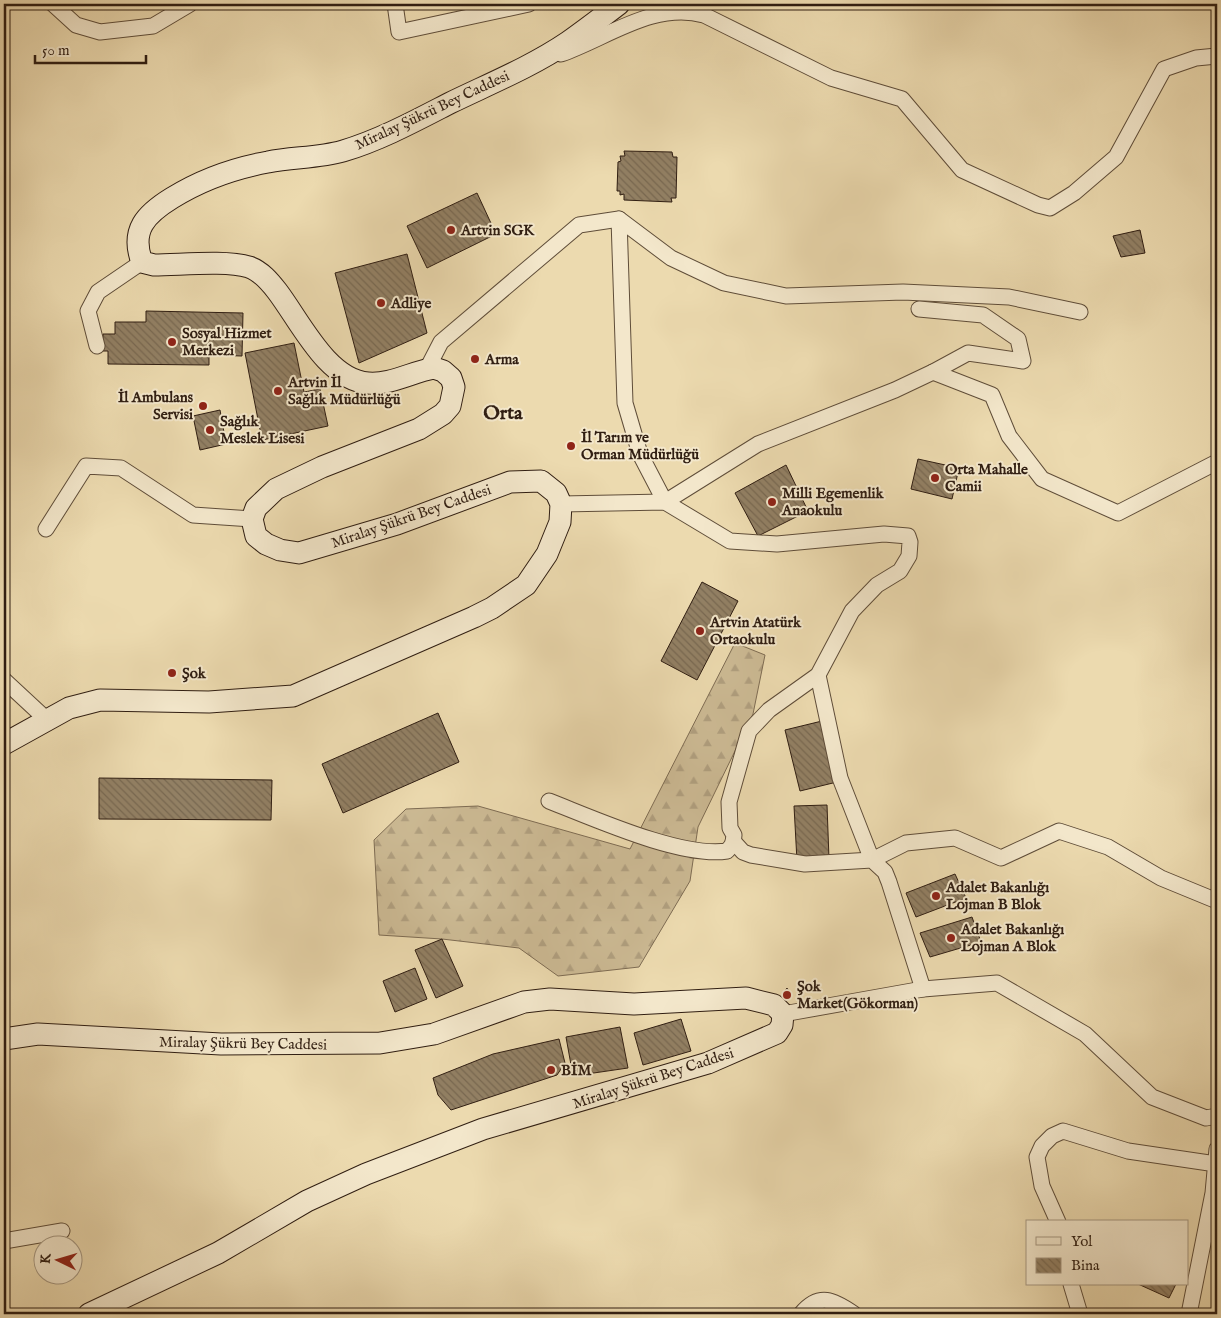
<svg xmlns="http://www.w3.org/2000/svg" width="1221" height="1318" viewBox="0 0 1221 1318" font-family="'IM FELL English',serif">
  <style>
    .forest { fill: url(#forest-firs); stroke: #7e6c53 }
    .building { fill: url(#building-back-hatch); stroke: #301e12 }
    .lines { fill: none; stroke-linecap: round; stroke-linejoin: round }
    .minor-casing { stroke: #5f4d39; stroke-width: 17 }
    .secondary-casing { stroke: #301e12; stroke-width: 23 }
    .minor { stroke: #f3e7cb; stroke-width: 15 }
    .secondary { stroke: #f3e7cb; stroke-width: 21 }
    .poi-dot { fill: #8f2418; stroke: #f3e7cb; stroke-width: 2 }
    .labels { text-anchor: middle; stroke-width: 4; stroke-linejoin: round; paint-order: stroke }
    .street-label { font-size: 15px; fill: #301e12; stroke: #f3e7cb }
    .poi-label { font-size: 15px; font-weight: bold; fill: #301e12; stroke: #f3e7cb; text-anchor: start }
    .district-label { font-size: 20px; font-weight: bold; fill: #301e12; stroke: #f3e7cb }
  </style>
  <defs>
    <pattern id="forest-firs" width="22" height="20" patternUnits="userSpaceOnUse" patternTransform="scale(1.25)"><rect width="22" height="20" fill="#ccba94"/><path d="M5 1l3.5 6h-7zM16 11l3.5 6h-7z" fill="#b09f7f"/></pattern>
    <pattern id="building-back-hatch" width="6" height="6" patternUnits="userSpaceOnUse" patternTransform="scale(1.25)"><rect width="6" height="6" fill="#928064"/><path d="M-1 5l2 2M0 0l6 6M5-1l2 2" fill="none" stroke="#786851"/></pattern>
  </defs>
  <rect width="100%" height="100%" fill="#ecdaaf"/>
  <filter id="stains"><feTurbulence type="fractalNoise" baseFrequency=".004" numOctaves="4"/><feColorMatrix values="0 0 0 0 .2 0 0 0 0 .09 0 0 0 0 .02 0 0 0 .5 -.17"/></filter>
  <radialGradient id="worn" r=".72"><stop offset=".6" stop-color="#630" stop-opacity="0"/><stop offset="1" stop-color="#630" stop-opacity=".3"/></radialGradient>
  <path class="forest" d="M735 643 765 655 753 714 698 827 690 881 639 967 558 976 519 948 442 939 379 935 374 840 406 809 478 806 630 849Z"/>
  <g class="building">
    <path d="M624 151 672 152 673 157H677L676 198H671L672 202 624 200V194L620 195V191H617L618 162 621 161 620 156H625Z"/>
    <path d="M477 193 496 234 427 268 407 226Z"/>
    <path d="M1140 230 1145 253 1121 257 1113 236Z"/>
    <path d="M407 254 427 333 359 363 335 273Z"/>
    <path d="M146 311 243 313 242 356 209 355V365L108 364V351H102L103 334H115V322H146Z"/>
    <path d="M294 343 304 392 320 389 328 426 262 440 245 353Z"/>
    <path d="M220 410 226 444 200 450 193 416Z"/>
    <path d="M918 459 959 468 952 499 911 489Z"/>
    <path d="M786 465 808 511 758 536 735 493Z"/>
    <path d="M702 582 738 601 697 680 661 661Z"/>
    <path d="M438 713 459 762 343 813 322 764Z"/>
    <path d="M822 721 837 782 800 791 785 730Z"/>
    <path d="M99 778 272 780 271 820 99 819Z"/>
    <path d="M827 805 829 859 797 861 794 806Z"/>
    <path d="M955 874 966 898 916 917 906 893Z"/>
    <path d="M972 917 981 942 930 957 920 933Z"/>
    <path d="M442 939 463 986 436 998 415 950Z"/>
    <path d="M415 968 427 999 395 1012 383 981Z"/>
    <path d="M787 988 791 996 787 1000 783 994Z"/>
    <path d="M681 1019 691 1051 643 1065 634 1033Z"/>
    <path d="M620 1027 628 1068 573 1076 566 1037Z"/>
    <path d="M559 1039 565 1063 557 1075 451 1110 438 1095 433 1078 493 1054Z"/>
    <path d="M1138 1284H1176L1169 1298Z"/>
  </g>
  <g class="lines">
    <defs>
      <g id="minor">
        <path d="M53 4 76 25 100 32 153 26 190 4"/>
        <path d="M395 4 399 32 529 4"/>
        <path d="M561 54C607 38 654 1 704 15L831 78 902 99 962 170 1038 205 1050 208 1074 193 1116 157 1164 69 1196 58 1217 56"/>
        <path d="M619 219 625 403 640 454 665 502 758 444 895 390 933 372 992 395 1009 436 1042 479 1118 513 1217 462"/>
        <path d="M919 309 983 315 1018 339 1023 361 968 353 933 372"/>
        <path d="M97 346 88 311 98 292 142 262"/>
        <path d="M427 369 441 342 579 225 619 219 671 258 724 283 786 296 903 292 1009 297 1080 312"/>
        <path d="M46 529 86 466 121 468 193 515 252 519"/>
        <path d="M818 675 840 778 872 860 906 843 955 838 1001 858 1059 831 1108 847 1161 878 1217 901"/>
        <path d="M4 680 46 719"/>
        <path d="M549 801C593 818 681 858 727 851L733 844 734 835 730 828 729 802 749 731 769 710 818 675 852 611 877 585 900 571 909 556 910 542 908 536 884 534 777 544 730 541 665 502 561 504"/>
        <path d="M733 841 743 852 751 855 805 864 872 860 885 872 889 882 923 989"/>
        <path d="M783 1014 923 989 997 983 1085 1034 1152 1097 1206 1118 1217 1116"/>
        <path d="M1058 1222 1042 1186 1037 1157 1042 1146 1052 1136 1063 1131 1128 1151 1216 1164"/>
        <path d="M4 1241 62 1231"/>
        <path d="M1071 1284 1080 1314"/>
        <path d="M801 1314C819 1292 834 1300 854 1314"/>
        <path d="M1189 1314 1213 1193 1217 1149"/>
      </g>
      <g id="secondary">
        <path d="M4 744 69 708 100 700 209 702 293 696 474 617 492 608 526 585 547 554 560 522 561 504 556 493 541 481 510 482 397 524 299 553 280 550 266 544 256 536 252 519 256 508 276 489 322 467 419 429 443 414 450 406 454 387 451 378 443 371 434 368C412 372 390 385 368 383 327 380 300 321 277 291 270 282 261 271 249 267 226 260 180 265 154 265L142 262C130 230 146 214 172 198 201 180 235 168 268 162 292 157 319 158 343 151 380 140 415 121 450 103 489 84 531 67 568 42 585 30 602 17 619 4"/>
        <path d="M4 1039 38 1034 221 1044 380 1043 434 1034 524 1002 550 999 634 1004 746 998 774 1005 783 1014 782 1025 777 1033 708 1063 483 1129 366 1174 307 1201 218 1253 89 1314"/>
      </g>
    </defs>
    <use href="#minor" class="minor-casing"/>
    <use href="#secondary" class="secondary-casing"/>
    <use href="#minor" class="minor"/>
    <use href="#secondary" class="secondary"/>
  </g>
  <g class="poi-dot">
    <circle cx="451" cy="230" r="5"/>
    <circle cx="381" cy="303" r="5"/>
    <circle cx="172" cy="342" r="5"/>
    <circle cx="475" cy="359" r="5"/>
    <circle cx="278" cy="391" r="5"/>
    <circle cx="203" cy="406" r="5"/>
    <circle cx="210" cy="430" r="5"/>
    <circle cx="571" cy="446" r="5"/>
    <circle cx="935" cy="478" r="5"/>
    <circle cx="772" cy="502" r="5"/>
    <circle cx="700" cy="631" r="5"/>
    <circle cx="172" cy="673" r="5"/>
    <circle cx="936" cy="896" r="5"/>
    <circle cx="951" cy="938" r="5"/>
    <circle cx="787" cy="995" r="5"/>
    <circle cx="551" cy="1070" r="5"/>
  </g>
  <g class="labels">
    <g class="street-label">
      <text transform="translate(432 110) rotate(-25)" y="5">Miralay Şükrü Bey Caddesi</text>
      <text transform="translate(411 516) rotate(-19)" y="5">Miralay Şükrü Bey Caddesi</text>
      <text transform="translate(243 1043) rotate(1)" y="5">Miralay Şükrü Bey Caddesi</text>
      <text transform="translate(653 1078) rotate(-18)" y="5">Miralay Şükrü Bey Caddesi</text>
    </g>
    <g class="poi-label">
      <text x="461" y="235">Artvin SGK</text>
      <text x="391" y="308">Adliye</text>
      <text x="182" y="338">Sosyal Hizmet<tspan x="182" dy="17">Merkezi</tspan></text>
      <text x="485" y="364">Arma</text>
      <text x="288" y="387">Artvin İl<tspan x="288" dy="17">Sağlık Müdürlüğü</tspan></text>
      <text x="193" y="402" text-anchor="end">İl Ambulans<tspan x="193" dy="17">Servisi</tspan></text>
      <text x="220" y="426">Sağlık<tspan x="220" dy="17">Meslek Lisesi</tspan></text>
      <text x="581" y="442">İl Tarım ve<tspan x="581" dy="17">Orman Müdürlüğü</tspan></text>
      <text x="945" y="474">Orta Mahalle<tspan x="945" dy="17">Camii</tspan></text>
      <text x="782" y="498">Milli Egemenlik<tspan x="782" dy="17">Anaokulu</tspan></text>
      <text x="710" y="627">Artvin Atatürk<tspan x="710" dy="17">Ortaokulu</tspan></text>
      <text x="182" y="678">Şok</text>
      <text x="946" y="892">Adalet Bakanlığı<tspan x="946" dy="17">Lojman B Blok</tspan></text>
      <text x="961" y="934">Adalet Bakanlığı<tspan x="961" dy="17">Lojman A Blok</tspan></text>
      <text x="797" y="991">Şok<tspan x="797" dy="17">Market(Gökorman)</tspan></text>
      <text x="561" y="1075">BİM</text>
    </g>
    <g class="district-label">
      <text x="503" y="419">Orta</text>
    </g>
  </g>
  <rect width="1221" height="1318" fill="none" stroke="#ecdaaf" stroke-width="20"/>
  <rect x="5" y="5" width="1211" height="1308" fill="none" stroke="#301e12" stroke-width="2.5"/>
  <rect x="10" y="10" width="1201" height="1298" fill="none" stroke="#301e12"/>
  <rect x="1026" y="1220" width="162" height="65" fill="#f3e7cb" stroke="#a59781"/>
  <rect x="1036" y="1237" width="25" height="8" fill="#f3e7cb" stroke="#a59781"/>
  <text x="1071" y="1246" font-size="15" fill="#301e12">Yol</text>
  <rect x="1036" y="1258" width="25" height="15" fill="url(#building-back-hatch)" stroke="#a59781"/>
  <text x="1071" y="1270" font-size="15" fill="#301e12">Bina</text>
  <g transform="translate(58 1260) rotate(275)"><circle r="24" fill="#f3e7cb" stroke="#a59781"/>
  <path d="M0-4L9 19L0 12L-9 19Z" fill="#8f2418"/>
  <text y="-8" font-size="14" font-weight="bold" text-anchor="middle" fill="#301e12">K</text>
  </g>
  <path d="M35 55v8h111v-8" fill="none" stroke="#301e12" stroke-width="2.5"/>
  <text x="42" y="55" font-size="15" fill="#301e12" stroke="#f3e7cb" stroke-width="4" paint-order="stroke">50 m</text>
  <rect width="100%" height="100%" filter="url(#stains)"/>
  <rect width="100%" height="100%" fill="url(#worn)"/>
</svg>
